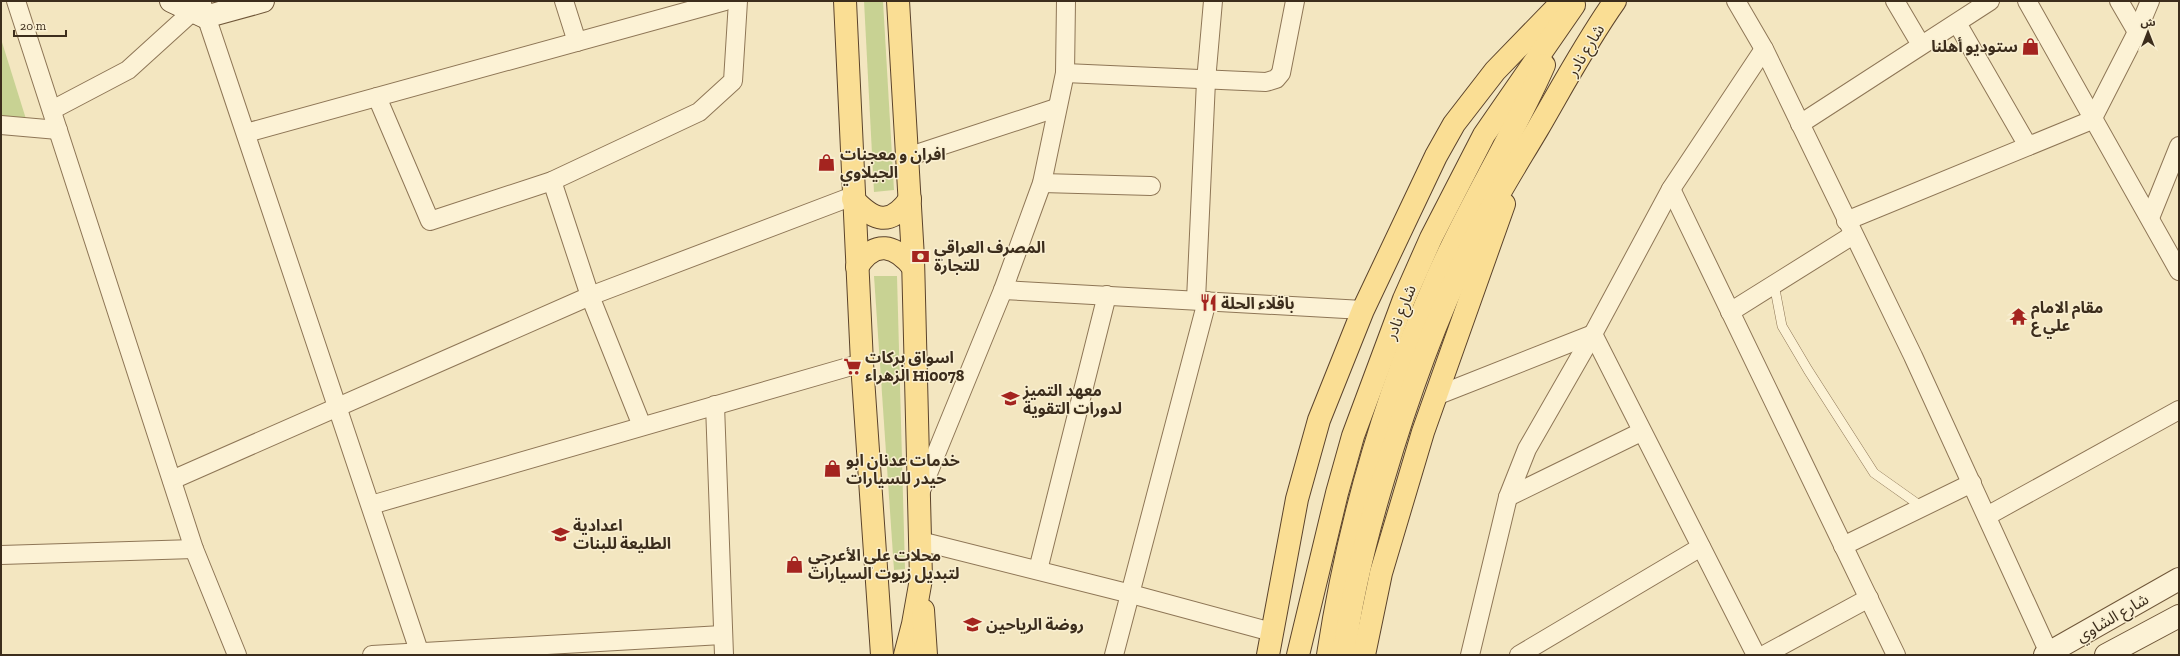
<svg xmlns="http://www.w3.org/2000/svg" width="2180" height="656" viewBox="0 0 2180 656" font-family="'Zilla Slab','Noto Sans Arabic',serif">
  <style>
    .green { fill: #c8d293 }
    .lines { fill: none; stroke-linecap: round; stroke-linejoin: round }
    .lane-casing { stroke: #8e7656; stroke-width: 10 }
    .street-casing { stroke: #8e7656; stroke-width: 20 }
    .secondary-casing { stroke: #705739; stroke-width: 24 }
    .primary-casing { stroke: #5b432b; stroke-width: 24 }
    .lane { stroke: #fcf2d5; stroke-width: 9 }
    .street { stroke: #fcf2d5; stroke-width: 18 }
    .secondary { stroke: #fcf2d5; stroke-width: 22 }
    .primary { stroke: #fade94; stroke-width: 22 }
    .labels { text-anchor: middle; stroke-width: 3; stroke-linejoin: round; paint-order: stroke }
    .poi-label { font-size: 16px; font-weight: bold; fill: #3c2d1c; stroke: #f9efd1; text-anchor: start }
    .street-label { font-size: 16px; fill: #3c2d1c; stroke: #f9efd1 }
  </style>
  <rect width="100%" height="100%" fill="#f3e6c0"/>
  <g class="green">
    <path d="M864 1H883L894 190 874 192Z"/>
    <path d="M1 39 26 119 1 116Z"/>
    <path d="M874 276H897L905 569 894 570Z"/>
  </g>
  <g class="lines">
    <defs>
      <path id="lane" d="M1774 284 1782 326 1808 370 1874 473 1922 507"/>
      <g id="street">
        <path d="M16 1 194 549 237 655"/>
        <path d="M201 1 419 651"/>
        <path d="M564 1 577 42"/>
        <path d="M1736 1 1764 49 1913 356 2049 653"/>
        <path d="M1895 1 1921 45"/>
        <path d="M2027 1 2179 271"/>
        <path d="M2119 1 2137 32"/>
        <path d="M1957 23 2028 146"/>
        <path d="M1065 73 1266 82 1276 79 1281 73 1295 1"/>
        <path d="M377 97 430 221 552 181 699 112 733 81 738 1"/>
        <path d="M52 110 128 70 193 11"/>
        <path d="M1800 124 1990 1"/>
        <path d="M1 125 58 130"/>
        <path d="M246 133 725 1"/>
        <path d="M907 157 1056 108"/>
        <path d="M552 181 590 296 642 426"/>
        <path d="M1042 183 1151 186"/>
        <path d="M1671 189 1896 655"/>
        <path d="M2150 218 2179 146"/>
        <path d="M1846 221 2092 120 2137 32 2150 1"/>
        <path d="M1003 290 1363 310"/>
        <path d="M1196 300 1206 81 1213 1"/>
        <path d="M1730 312 1853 235"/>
        <path d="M1436 396 1593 334 1756 655"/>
        <path d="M715 405 724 655"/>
        <path d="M172 480 590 296 853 196"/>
        <path d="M920 493 1003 290 1042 183 1065 73 1066 1"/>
        <path d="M1508 497 1641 432"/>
        <path d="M371 505 862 363"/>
        <path d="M1987 516 2179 410"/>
        <path d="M920 541 1131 594 1272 632"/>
        <path d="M1843 546 1972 483"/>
        <path d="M1 555 194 549"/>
        <path d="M1038 570 1107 295"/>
        <path d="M372 655 722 635"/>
        <path d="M1114 655 1207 301"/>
        <path d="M1470 655 1508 497 1527 449 1593 334 1671 189 1764 49"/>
        <path d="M1519 655 1701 547"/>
        <path d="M1764 655 1869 598"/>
      </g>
      <g id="secondary">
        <path d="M171 1 205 17 263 1"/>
        <path d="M2045 655 2179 579"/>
        <path d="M2106 655 2179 616"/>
      </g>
      <g id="primary">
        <path d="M845 1 862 363 882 655"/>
        <path d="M898 1 913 258 921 579 913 624 905 655"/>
        <path d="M853 199C874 221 890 227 910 199"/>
        <path d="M857 267C875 239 895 245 913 267"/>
        <path d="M923 610 926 655"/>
        <path d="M1268 655 1297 499 1319 420 1363 310 1436 156 1454 124 1495 71 1563 1"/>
        <path d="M1298 655 1337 493 1353 436 1404 299 1431 238 1484 135 1574 5"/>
        <path d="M1328 655C1348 524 1384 399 1437 278 1469 205 1512 138 1544 65"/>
        <path d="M1344 655C1351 596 1366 537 1383 480 1407 398 1435 319 1473 242 1492 203 1515 167 1537 130 1562 87 1586 42 1615 1"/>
        <path d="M1364 655 1381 573 1423 432 1504 204"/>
      </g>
    </defs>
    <use href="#lane" class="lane-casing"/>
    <use href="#street" class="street-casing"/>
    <use href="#secondary" class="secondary-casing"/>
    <use href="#primary" class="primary-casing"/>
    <use href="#lane" class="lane"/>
    <use href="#street" class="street"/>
    <use href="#secondary" class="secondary"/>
    <use href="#primary" class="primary"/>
  </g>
  <defs>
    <symbol id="shop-bare" viewBox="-9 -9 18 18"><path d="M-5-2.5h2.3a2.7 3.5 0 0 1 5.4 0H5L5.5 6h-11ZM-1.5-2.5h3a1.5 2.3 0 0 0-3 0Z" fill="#a4241f" stroke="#f9efd1" stroke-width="2.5" paint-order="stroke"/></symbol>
    <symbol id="bank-bare" viewBox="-9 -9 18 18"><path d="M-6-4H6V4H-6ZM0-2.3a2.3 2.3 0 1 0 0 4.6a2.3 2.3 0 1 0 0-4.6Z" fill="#a4241f" stroke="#f9efd1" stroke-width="2.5" paint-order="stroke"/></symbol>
    <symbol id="restaurant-bare" viewBox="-9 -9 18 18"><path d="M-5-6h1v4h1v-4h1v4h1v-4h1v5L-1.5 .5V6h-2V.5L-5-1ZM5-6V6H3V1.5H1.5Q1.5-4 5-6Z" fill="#a4241f" stroke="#f9efd1" stroke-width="2.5" paint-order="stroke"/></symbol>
    <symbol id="temple-bare" viewBox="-9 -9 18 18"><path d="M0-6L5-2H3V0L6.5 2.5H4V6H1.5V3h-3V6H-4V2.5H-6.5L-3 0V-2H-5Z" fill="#a4241f" stroke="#f9efd1" stroke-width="2.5" paint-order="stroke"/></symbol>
    <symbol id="supermarket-bare" viewBox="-9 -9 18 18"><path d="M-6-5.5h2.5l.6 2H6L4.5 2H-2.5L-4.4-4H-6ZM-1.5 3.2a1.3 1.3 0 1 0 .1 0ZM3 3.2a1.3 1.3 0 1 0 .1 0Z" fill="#a4241f" stroke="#f9efd1" stroke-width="2.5" paint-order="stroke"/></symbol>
    <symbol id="school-bare" viewBox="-9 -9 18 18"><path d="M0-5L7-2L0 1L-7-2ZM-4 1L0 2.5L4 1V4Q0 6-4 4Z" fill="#a4241f" stroke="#f9efd1" stroke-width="2.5" paint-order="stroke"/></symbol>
  </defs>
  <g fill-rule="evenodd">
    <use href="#shop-bare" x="2018" y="34" width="25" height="25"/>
    <use href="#shop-bare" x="814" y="150" width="25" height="25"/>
    <use href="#bank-bare" x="908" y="244" width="25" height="25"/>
    <use href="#restaurant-bare" x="1196" y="290" width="25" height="25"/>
    <use href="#temple-bare" x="2006" y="304" width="25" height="25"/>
    <use href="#supermarket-bare" x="840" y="354" width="25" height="25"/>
    <use href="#school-bare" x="998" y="386" width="25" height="25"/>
    <use href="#shop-bare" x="820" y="456" width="25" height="25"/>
    <use href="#school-bare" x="548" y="522" width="25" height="25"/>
    <use href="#shop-bare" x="782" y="552" width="25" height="25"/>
    <use href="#school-bare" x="960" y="612" width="25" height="25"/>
  </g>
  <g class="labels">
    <g class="poi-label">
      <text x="2018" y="52" text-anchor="end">ستوديو أهلنا</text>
      <text x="840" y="160">افران و معجنات<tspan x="840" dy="18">الجيلاوي</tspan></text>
      <text x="934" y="253">المصرف العراقي<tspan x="934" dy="18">للتجارة</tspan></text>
      <text x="1221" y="309">باقلاء الحلة</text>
      <text x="2031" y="313">مقام الامام<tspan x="2031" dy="18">علي ع</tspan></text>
      <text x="865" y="363">اسواق بركات<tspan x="865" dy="18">الزهراء Hl0078</tspan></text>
      <text x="1023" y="396">معهد التميز<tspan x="1023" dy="18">لدورات التقوية</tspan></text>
      <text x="846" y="466">خدمات عدنان ابو<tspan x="846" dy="18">حيدر للسيارات</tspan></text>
      <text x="573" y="531">اعدادية<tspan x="573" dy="18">الطليعة للبنات</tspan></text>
      <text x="808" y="561">محلات علي الأعرجي<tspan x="808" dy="18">لتبديل زيوت السيارات</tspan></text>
      <text x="986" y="630">روضة الرياحين</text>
    </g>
    <g class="street-label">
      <text transform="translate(1585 50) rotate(-59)" y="6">شارع نادر</text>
      <text transform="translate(1400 312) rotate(-68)" y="6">شارع نادر</text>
      <text transform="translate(2112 617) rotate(-30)" y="6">شارع الشاوي</text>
    </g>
  </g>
  <rect width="2180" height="656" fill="none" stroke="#3c2d1c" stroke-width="4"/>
  <g transform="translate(2148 32)" stroke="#f9efd1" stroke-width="3" paint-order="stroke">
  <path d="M0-3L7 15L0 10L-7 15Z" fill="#3c2d1c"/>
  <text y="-6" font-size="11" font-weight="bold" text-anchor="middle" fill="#3c2d1c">ش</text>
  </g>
  <path d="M14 30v6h52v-6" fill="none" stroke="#3c2d1c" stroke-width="2"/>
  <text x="20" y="30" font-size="12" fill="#3c2d1c" stroke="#f9efd1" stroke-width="3" paint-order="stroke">20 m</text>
</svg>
